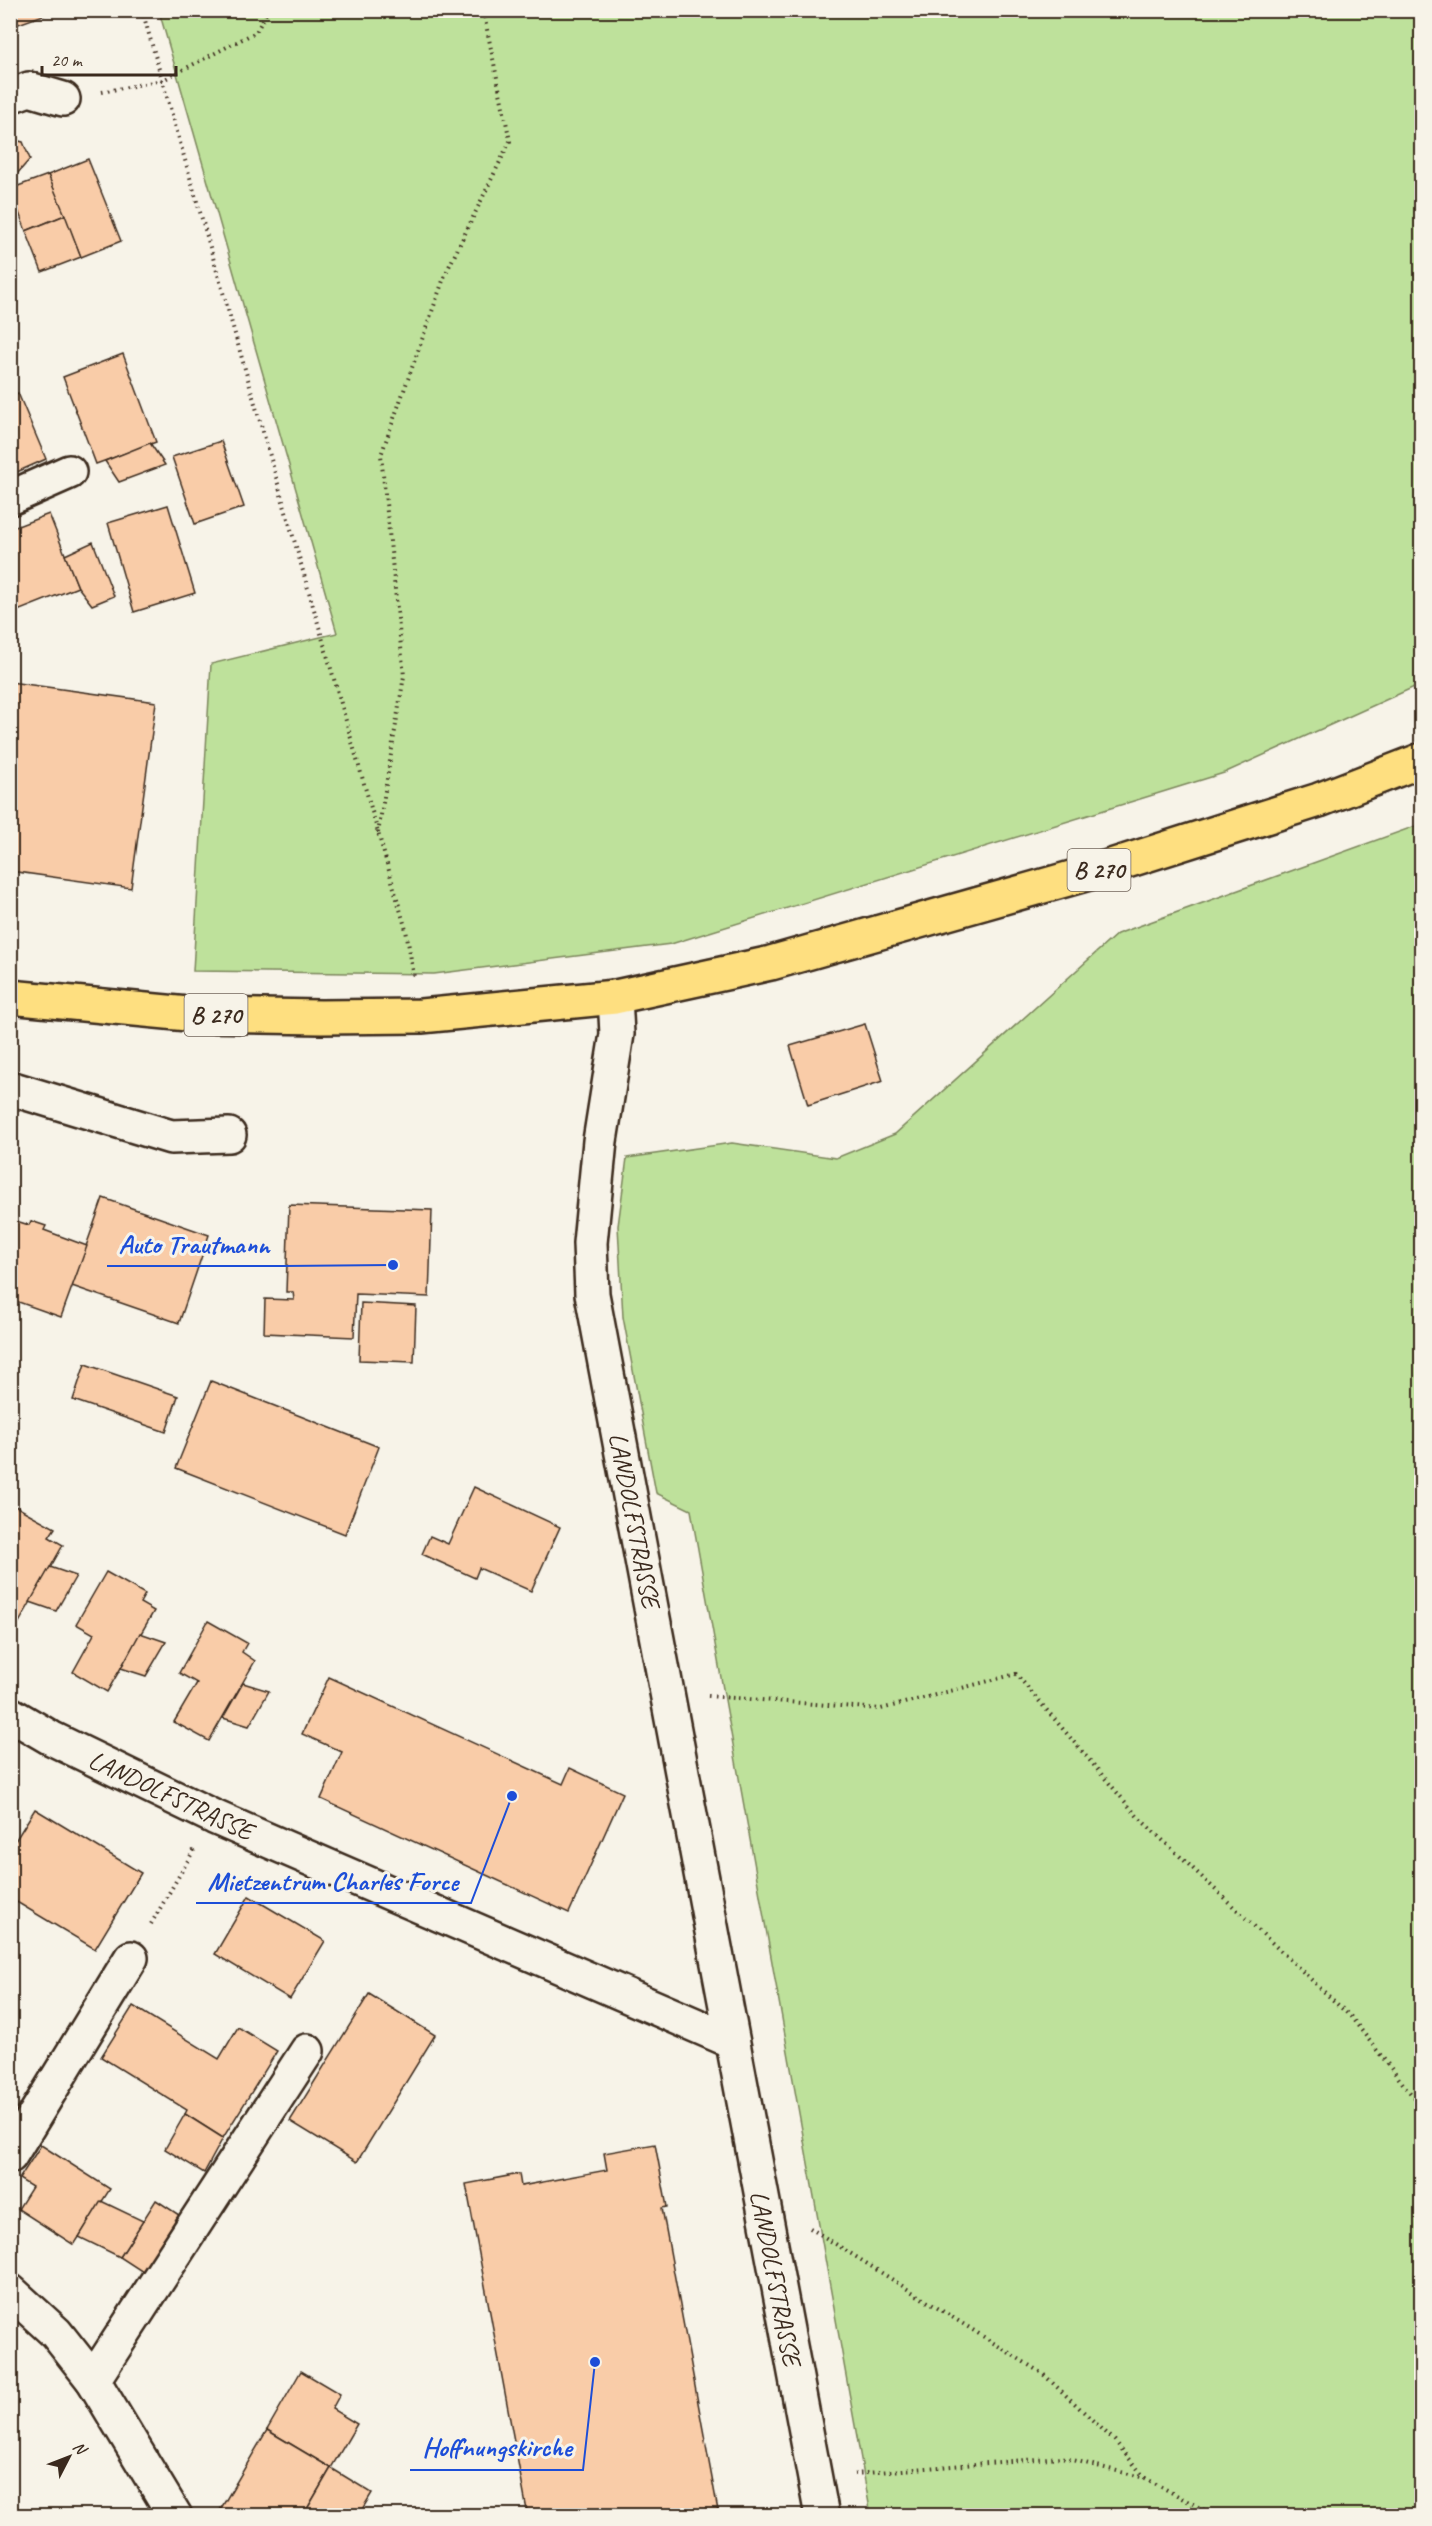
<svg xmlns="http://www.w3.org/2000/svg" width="1432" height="2526" viewBox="0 0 1432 2526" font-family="Caveat,sans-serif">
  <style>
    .green { fill: #bee19b; stroke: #7c865c; stroke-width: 1.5 }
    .building { fill: #f9cca8; stroke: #3b2a1e; stroke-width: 1.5 }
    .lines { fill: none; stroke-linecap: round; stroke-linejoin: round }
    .minor-casing { stroke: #3b2a1e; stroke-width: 38 }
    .major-casing { stroke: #3b2a1e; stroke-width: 38 }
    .path { stroke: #3b2a1e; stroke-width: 4; stroke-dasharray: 1.5 4.5; stroke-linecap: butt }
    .minor { stroke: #f7f3e8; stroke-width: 33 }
    .major { stroke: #fedf80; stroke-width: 33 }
    .labels { text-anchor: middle; stroke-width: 6; stroke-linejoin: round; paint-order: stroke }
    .shield { fill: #f7f3e8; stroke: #73665b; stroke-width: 1.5 }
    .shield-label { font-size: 24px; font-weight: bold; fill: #3b2a1e }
    .street-label { font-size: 26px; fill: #3b2a1e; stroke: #f7f3e8 }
    .leader { fill: none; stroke: #1d4ed8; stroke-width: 2 }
    .callout-dot { fill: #1d4ed8; stroke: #f7f3e8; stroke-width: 2 }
    .callout-label { font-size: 27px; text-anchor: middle; font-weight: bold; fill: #1d4ed8; stroke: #f7f3e8; stroke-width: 6; stroke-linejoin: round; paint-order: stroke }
  </style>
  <rect width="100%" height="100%" fill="#f7f3e8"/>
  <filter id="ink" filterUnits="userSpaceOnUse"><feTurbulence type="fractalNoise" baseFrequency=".0167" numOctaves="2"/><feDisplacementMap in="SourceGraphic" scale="12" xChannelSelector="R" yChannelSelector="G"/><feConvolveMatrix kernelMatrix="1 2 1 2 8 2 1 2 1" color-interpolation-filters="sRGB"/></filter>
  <g filter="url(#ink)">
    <g class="green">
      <path d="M159 11H1421V684L1224 773 671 944 434 974 193 971 211 664 337 633Z"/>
      <path d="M1421 824V2515H871L691 1510 656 1493 623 1317 618 1226 627 1158 732 1143 836 1158 895 1134 1117 934Z"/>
    </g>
    <g class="building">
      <path d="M10 10H55V11L10 27Z"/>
      <path d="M10 139 23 142 30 159 10 182Z"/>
      <path d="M88 159 121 241 81 257 48 175Z"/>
      <path d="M48 175 65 215 26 231 10 189Z"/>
      <path d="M65 215 81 257 42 272 26 231Z"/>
      <path d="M123 354 156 442 96 464 63 377Z"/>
      <path d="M18 393 46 459 10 475V396Z"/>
      <path d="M221 441 244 507 195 524 172 457Z"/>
      <path d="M150 443 165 465 119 482 105 461Z"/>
      <path d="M168 505 195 593 134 612 108 523Z"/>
      <path d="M49 514 78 587 10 614V529Z"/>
      <path d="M93 542 114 596 92 605 78 587 65 555Z"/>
      <path d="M10 682 156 702 131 888 10 871Z"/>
      <path d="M865 1024 883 1081 808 1105 790 1046Z"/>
      <path d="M103 1198 209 1235 179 1323 72 1286Z"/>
      <path d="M289 1205 432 1210 429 1297 356 1294 354 1337 264 1333 265 1299 294 1300 293 1292H286Z"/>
      <path d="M10 1219 29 1225 31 1221 46 1226 44 1230 87 1246 61 1317 10 1299Z"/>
      <path d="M361 1303 416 1306 414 1362 359 1360Z"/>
      <path d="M85 1364 178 1396 166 1432 73 1400Z"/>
      <path d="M211 1381 379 1447 345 1534 176 1468Z"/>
      <path d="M474 1487 560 1527 531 1591 479 1568 475 1578 422 1554 430 1536 448 1544Z"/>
      <path d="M15 1506 55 1528 49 1537 63 1545 17 1626 10 1622V1514Z"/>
      <path d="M50 1567 76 1576 56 1611 30 1602Z"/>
      <path d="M106 1572 145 1594 140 1603 154 1611 107 1692 73 1672 94 1634 76 1624Z"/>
      <path d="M208 1621 247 1643 242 1652 255 1661 209 1741 174 1722 197 1683 179 1673Z"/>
      <path d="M140 1633 166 1642 146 1676 121 1668Z"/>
      <path d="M329 1677 563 1784 570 1768 623 1793 569 1913 321 1799 342 1752 302 1734Z"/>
      <path d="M243 1683 269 1691 249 1726 223 1718Z"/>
      <path d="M35 1809 141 1873 95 1949 10 1898V1849Z"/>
      <path d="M249 1896 325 1941 290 1999 215 1954Z"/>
      <path d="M369 1994 435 2035 357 2162 290 2121Z"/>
      <path d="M133 2006 219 2059 238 2027 277 2051 223 2138 185 2114 187 2110 101 2057Z"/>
      <path d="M185 2114 223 2138 204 2173 165 2149Z"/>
      <path d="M655 2144 667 2207 662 2208 719 2516H528L466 2184 519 2174 521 2186 607 2170 604 2153Z"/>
      <path d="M41 2145 110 2189 74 2245 18 2209 32 2187 19 2179Z"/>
      <path d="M156 2200 179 2215 143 2272 120 2257Z"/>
      <path d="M101 2201 143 2221 120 2257 79 2237Z"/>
      <path d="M301 2371 340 2394 332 2409 357 2424 331 2468 267 2430Z"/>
      <path d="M267 2430 331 2468 303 2516H230L220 2510Z"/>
      <path d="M331 2468 372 2493 358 2516H303Z"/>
    </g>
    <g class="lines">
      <defs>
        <g id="minor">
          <path d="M10 96 29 89 63 99"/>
          <path d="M10 498 69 472"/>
          <path d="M615 997 617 1034 600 1141 590 1243 592 1294 822 2516"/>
          <path d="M10 1088 171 1137 229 1135"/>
          <path d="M10 1714 51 1738 214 1817 732 2041"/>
          <path d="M10 2156 131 1958"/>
          <path d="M10 2291 56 2333 93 2380 175 2516"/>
          <path d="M93 2380 307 2051"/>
        </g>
        <path id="major" d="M10 997 198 1015 321 1017 421 1016 615 997 771 963 1089 873 1319 800 1422 760"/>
      </defs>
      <use href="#minor" class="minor-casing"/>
      <use href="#major" class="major-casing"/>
      <g class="path">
        <path d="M142 10 406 930 414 977"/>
        <path d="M102 92 163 80 256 32 268 10"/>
        <path d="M378 833 404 676 381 455 445 275 510 141 483 10"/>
        <path d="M708 1696 881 1709 1016 1674 1138 1817 1351 2017 1422 2108"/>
        <path d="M151 1924 194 1850"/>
        <path d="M810 2228 1043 2374 1115 2441 1145 2478"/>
        <path d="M854 2474 1061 2457 1145 2478 1215 2516"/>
      </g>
      <use href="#minor" class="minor"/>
      <use href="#major" class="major"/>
    </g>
  </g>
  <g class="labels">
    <g class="shield">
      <rect x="1067.5" y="849" width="63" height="42" rx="4.5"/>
      <rect x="184.5" y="994" width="63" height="42" rx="4.5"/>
    </g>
    <g class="shield-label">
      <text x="1099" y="878">B 270</text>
      <text x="216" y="1023">B 270</text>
    </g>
    <g class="street-label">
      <text transform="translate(635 1520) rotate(79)" y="9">LANDOLFSTRASSE</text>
      <text transform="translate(171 1795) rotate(25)" y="9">LANDOLFSTRASSE</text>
      <text transform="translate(776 2278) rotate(79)" y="9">LANDOLFSTRASSE</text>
    </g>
  </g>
  <path class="leader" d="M393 1265L282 1266H107M512 1796L471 1903H196M595 2362L583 2470H410"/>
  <g class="callout-dot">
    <circle cx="393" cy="1265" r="6"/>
    <circle cx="512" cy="1796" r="6"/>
    <circle cx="595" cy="2362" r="6"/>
  </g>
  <g class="callout-label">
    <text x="194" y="1253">Auto Trautmann</text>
    <text x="333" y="1890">Mietzentrum Charles Force</text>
    <text x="497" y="2456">Hoffnungskirche</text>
  </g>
  <rect width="1432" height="2526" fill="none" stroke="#f7f3e8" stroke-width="36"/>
  <rect x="18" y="18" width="1396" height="2490" fill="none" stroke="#3b2a1e" stroke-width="2" filter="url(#ink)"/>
  <g transform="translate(69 2457) rotate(48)" stroke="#f7f3e8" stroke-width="4.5" paint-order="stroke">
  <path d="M0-4.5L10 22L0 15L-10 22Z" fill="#3b2a1e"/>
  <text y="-9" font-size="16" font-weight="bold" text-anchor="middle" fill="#3b2a1e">N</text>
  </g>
  <path d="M42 66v9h134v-9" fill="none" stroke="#3b2a1e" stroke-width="3"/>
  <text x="51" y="66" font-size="18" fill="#3b2a1e" stroke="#f7f3e8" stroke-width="4.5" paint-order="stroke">20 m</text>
</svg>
